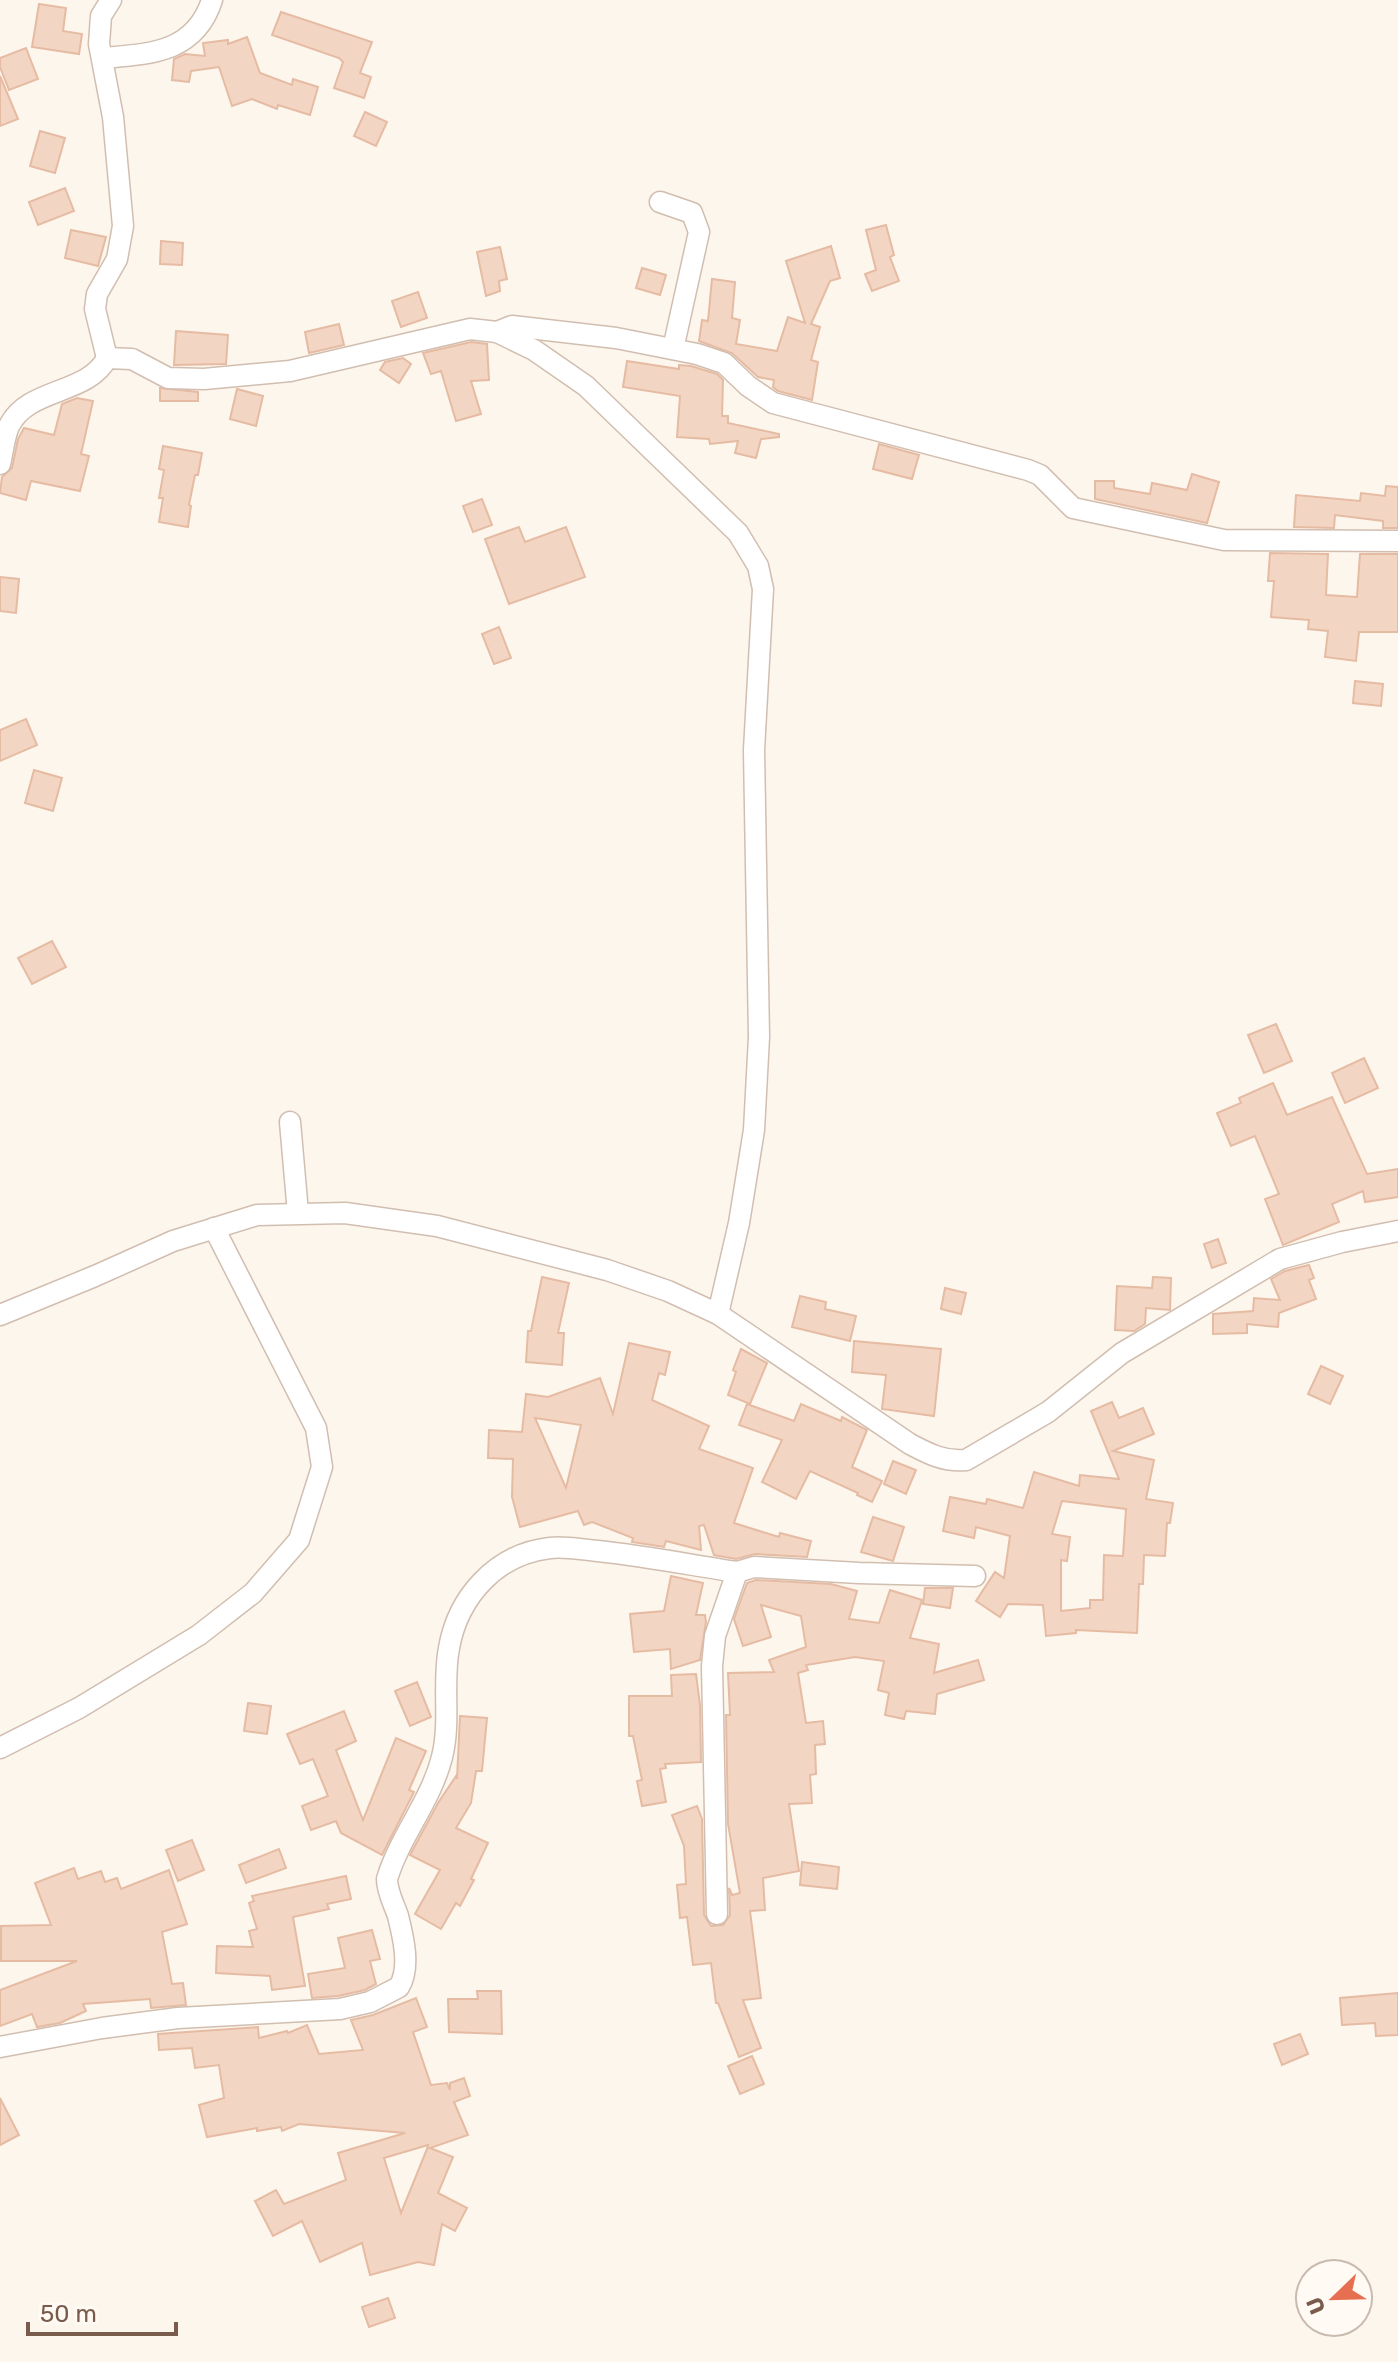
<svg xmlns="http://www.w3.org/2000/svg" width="1398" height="2362" viewBox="0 0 1398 2362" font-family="Rubik,sans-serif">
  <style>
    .building { fill: #f3d5c3; stroke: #e6bba3; stroke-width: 2; fill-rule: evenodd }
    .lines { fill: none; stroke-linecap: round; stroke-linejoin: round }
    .minor-casing { stroke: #d1beb0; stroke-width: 23 }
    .minor { stroke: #fff; stroke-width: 20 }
  </style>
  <rect width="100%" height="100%" fill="#fdf6ec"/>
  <g class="building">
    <path d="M39 4 66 8 63 31 82 34 79 54 32 47Z"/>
    <path d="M281 12 372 42 360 73 371 77 364 98 334 88 343 62 339 58 272 35Z"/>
    <path d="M247 37 260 73 292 85 293 79 318 87 310 115 278 105 277 109 252 99 232 106 219 67 191 71 189 82 172 80 174 59 185 54 205 56 203 43 228 40V44Z"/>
    <path d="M26 48 38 79 9 90 0 67V58Z"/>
    <path d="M0 76 18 119 0 126Z"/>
    <path d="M365 112 387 122 376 146 354 136Z"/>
    <path d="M40 131 65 138 55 173 30 166Z"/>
    <path d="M65 188 74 211 38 225 29 202Z"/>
    <path d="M886 225 894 255 890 257 899 281 872 291 865 274 876 270 866 230Z"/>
    <path d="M71 230 106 237 98 266 65 258Z"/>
    <path d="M161 241 183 243 182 265 160 264Z"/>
    <path d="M831 246 840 278 830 281 811 324 820 327 811 360 818 362 812 400 778 391 773 387 774 380 758 377 732 353 699 341 702 320 708 321 712 279 735 282 732 318 740 320 736 344 777 351 788 317 805 323 786 261Z"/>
    <path d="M500 247 507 279 499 281 500 291 486 296 477 252Z"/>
    <path d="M642 268 666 275 660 295 636 288Z"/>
    <path d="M418 292 427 318 401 327 392 301Z"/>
    <path d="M339 324 344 345 309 353 305 332Z"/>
    <path d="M176 331 228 335 226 364 174 365Z"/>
    <path d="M471 342 487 344 489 380 471 381 481 414 456 421 441 371 431 374 423 353Z"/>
    <path d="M403 358 411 364 399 383 380 370 385 362Z"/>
    <path d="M627 361 679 369V365L691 366 717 374 723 380 722 416H728V423L779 434V437L761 439 756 458 735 453 738 441 710 444 709 439 677 437 680 396 623 387Z"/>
    <path d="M160 388 198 392V401H160Z"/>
    <path d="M237 389 263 396 256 426 230 419Z"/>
    <path d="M77 398 93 401 81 454 89 456 80 491 31 481 26 500 0 493 2 477 12 468 18 439 24 428 54 435 62 404Z"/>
    <path d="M879 444 919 455 912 479 873 469Z"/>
    <path d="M163 446 202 453 198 475H195L189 505 191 506 188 527 159 522 163 498H159L164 470 159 469Z"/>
    <path d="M1192 474 1219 482 1207 523 1095 499V481H1114V488L1150 494 1152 483 1187 490Z"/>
    <path d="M1386 486 1398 487V528H1383V521L1335 515 1334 528 1294 527 1296 495 1360 501 1361 493 1385 496Z"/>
    <path d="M482 499 492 525 473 532 463 506Z"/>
    <path d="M519 527 525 542 566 527 585 577 509 604 485 539Z"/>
    <path d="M1270 553 1328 554 1326 595 1357 597 1360 554H1398V632H1359L1356 661 1325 657 1328 631 1308 629 1309 620 1271 617 1274 581H1268Z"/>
    <path d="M0 577 19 579 16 613 0 611Z"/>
    <path d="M499 627 511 658 494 664 482 634Z"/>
    <path d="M1355 681 1383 684 1381 706 1353 703Z"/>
    <path d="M26 719 37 745 0 761V730Z"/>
    <path d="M34 770 62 778 53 811 25 803Z"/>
    <path d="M52 941 66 967 32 984 18 958Z"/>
    <path d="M1276 1024 1292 1061 1264 1073 1248 1035Z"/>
    <path d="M1364 1058 1378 1088 1345 1103 1332 1073Z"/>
    <path d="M1273 1083 1287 1115 1332 1097 1367 1174 1398 1169V1197L1365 1202 1363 1191 1332 1204 1339 1222 1283 1245 1265 1199 1279 1194 1255 1136 1231 1146 1217 1113 1241 1103 1239 1098Z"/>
    <path d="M1218 1239 1226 1263 1212 1268 1204 1244Z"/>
    <path d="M1309 1265 1314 1278 1309 1280 1316 1299 1279 1313 1278 1327 1247 1324V1333L1213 1334V1314L1253 1311 1254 1298 1280 1300 1271 1279 1285 1271Z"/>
    <path d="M542 1277 569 1283 558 1333H564L562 1365 526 1362 528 1331H531Z"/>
    <path d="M1153 1277 1171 1278 1170 1310 1146 1308 1145 1324 1134 1331 1115 1330 1117 1286 1152 1288Z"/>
    <path d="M945 1288 966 1293 961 1314 941 1309Z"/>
    <path d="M800 1296 826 1302 825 1309 856 1316 850 1341 792 1327Z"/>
    <path d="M854 1341 941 1349 934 1416 882 1409 886 1375 852 1372Z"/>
    <path d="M629 1343 670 1352 665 1375 659 1373 652 1400 709 1426 699 1449 753 1468 734 1523 779 1537 780 1533 811 1541 807 1557 755 1554 736 1559 714 1555 704 1525 699 1526 701 1550 666 1541 664 1547 632 1542 633 1538 592 1522 584 1525 578 1511 520 1527 512 1497 513 1459 488 1458 489 1430 522 1432 526 1394 548 1397 600 1378 613 1414ZM535 1418 581 1425 566 1488Z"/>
    <path d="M741 1349 767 1363 750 1404 728 1395 736 1372 733 1370Z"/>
    <path d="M1321 1366 1343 1376 1330 1404 1308 1394Z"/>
    <path d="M1112 1402 1119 1418 1143 1408 1154 1434 1113 1451 1154 1460 1146 1499 1173 1503 1170 1523H1167L1165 1556 1144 1555 1143 1584H1139L1137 1633 1076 1630V1633L1046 1636 1043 1605 1008 1604 1000 1617 976 1601 995 1572 1004 1578 1010 1536 976 1527 974 1538 943 1531 950 1497 986 1504 987 1499 1023 1508 1034 1472 1079 1486 1080 1475 1119 1479 1091 1411ZM1062 1501 1126 1509 1123 1556 1104 1555 1103 1600H1090V1608L1061 1611V1560L1067 1561 1070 1537 1052 1534Z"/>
    <path d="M747 1404 794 1421 801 1404 841 1421 842 1417 867 1430 852 1467 882 1481 872 1502 857 1495 858 1493 810 1471 796 1499 762 1482 782 1440 739 1425Z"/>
    <path d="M893 1461 916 1470 906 1494 884 1484Z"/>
    <path d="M873 1517 904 1527 893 1561 861 1552Z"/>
    <path d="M671 1576 703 1583 696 1615H705L706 1622 700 1660 671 1669 670 1649 634 1652 630 1614 664 1611Z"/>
    <path d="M756 1580 831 1584 857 1591 849 1619 879 1623 890 1590 922 1600 910 1638 939 1644 934 1673 978 1660 984 1680 937 1694 935 1714 906 1711 904 1719 885 1715 889 1693 878 1690 884 1661 855 1657 806 1665 808 1670 798 1673 806 1723 823 1721 825 1744 815 1745 816 1774 810 1775 812 1803 789 1804 799 1871 763 1878 765 1910 750 1911 761 1998 743 2000 761 2048 739 2057 718 2003H716L711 1963 693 1965 687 1917 680 1918 677 1885 686 1884 684 1846 672 1815 697 1806 702 1819 704 1915 711 1926 723 1925 730 1915 729 1888 732 1895 740 1893 728 1824 726 1715H730L728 1673 774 1672 769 1660 806 1647 801 1616 761 1605 771 1637 743 1646 734 1619 747 1583Z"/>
    <path d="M925 1588H953L950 1608 923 1604Z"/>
    <path d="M696 1674 700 1705 701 1762 665 1764 666 1768 660 1769 666 1802 642 1806 637 1781 642 1780 633 1736H629V1696H672L671 1675Z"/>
    <path d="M417 1682 431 1717 410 1726 395 1691Z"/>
    <path d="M248 1703 271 1706 267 1734 244 1731Z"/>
    <path d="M344 1711 356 1741 336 1750 363 1820 396 1738 426 1751 409 1790 414 1792 382 1855 341 1833 336 1821 311 1830 302 1806 328 1796 313 1759 300 1764 287 1734Z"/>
    <path d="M460 1716 487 1718 482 1771H476L471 1803 456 1828 488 1843 471 1879 474 1880 460 1906 456 1903 441 1929 415 1914 440 1870 410 1855 438 1803 456 1776 457 1779Z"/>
    <path d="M192 1840 204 1870 178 1881 166 1850Z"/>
    <path d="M279 1849 286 1868 246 1883 239 1865Z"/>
    <path d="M802 1862 839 1867 837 1889 800 1885Z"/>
    <path d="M74 1868 78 1879 101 1871 105 1882 117 1878 121 1889 169 1870 187 1924 162 1932 172 1984 183 1983 186 2005 151 2008 150 1999 83 2004 86 2011 60 2023 37 2027 32 2014 0 2026V1990L77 1961H1V1926L51 1925 35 1883Z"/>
    <path d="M346 1876 351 1899 327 1904 329 1909 293 1917 305 1986 272 1990 270 1976 216 1973 217 1946 253 1947 249 1931 257 1929 249 1903 254 1901 252 1896Z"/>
    <path d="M372 1930 380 1959 370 1961 376 1984 365 1990 338 1996 312 1998 308 1974 345 1968 338 1938Z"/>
    <path d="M477 1991H501L502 2034 449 2032 448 1999H478Z"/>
    <path d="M1398 1993V2035L1376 2036 1375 2023 1342 2025 1340 1998Z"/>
    <path d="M416 1998 427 2027 413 2032 431 2085 447 2083 450 2090V2083L464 2078 470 2096 454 2102 468 2135 430 2148 453 2157 438 2193 467 2208 455 2231 442 2224 434 2265 418 2262 370 2275 362 2243 320 2262 302 2221 273 2236 255 2201 276 2190 284 2204 346 2180 338 2153 405 2133 299 2124 282 2131 281 2127 257 2131V2128L207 2137 199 2105 224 2098 219 2065 195 2068 192 2048 159 2050 158 2034 258 2027 259 2038 287 2031 288 2033 307 2025 319 2054 363 2050 351 2020 373 2015ZM428 2145 427 2149 401 2213 384 2158Z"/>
    <path d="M1300 2034 1308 2054 1282 2065 1274 2044Z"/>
    <path d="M752 2056 764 2084 740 2094 728 2066Z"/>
    <path d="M0 2098 19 2135 0 2145Z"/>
    <path d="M388 2298 395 2318 369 2327 362 2307Z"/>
  </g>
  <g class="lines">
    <defs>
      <g id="minor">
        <path d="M103 58C150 54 195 53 212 0"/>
        <path d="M660 202 692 213 699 232 673 349"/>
        <path d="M497 332 512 326 616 338 697 354 724 363 748 386 773 403 1028 470 1040 475 1073 508 1224 540 1398 541"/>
        <path d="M107 358 95 309 97 294 117 259 123 226 113 117 99 44 101 16 111 0"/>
        <path d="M0 464C3 452 4 438 9 426 28 387 88 395 107 358L132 359 168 378 204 379 290 371 470 329 497 332 534 350 586 386 738 533 758 566 763 589 754 750 759 1037 754 1130 739 1223 718 1314"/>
        <path d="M290 1122 298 1213"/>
        <path d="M0 1315 95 1276 173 1241 257 1215 345 1213 437 1226 607 1270 668 1291 718 1314 910 1444C929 1454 944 1462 966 1460L1048 1412 1122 1353 1280 1259 1342 1242 1398 1231"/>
        <path d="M737 1572 754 1567 859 1573 975 1576"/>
        <path d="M0 1748 79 1708 199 1635 253 1593 299 1540 322 1467 316 1428 214 1228"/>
        <path d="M0 2047 102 2028 178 2018 340 2009 370 2002 399 1987C411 1968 403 1936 398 1916 394 1904 387 1892 387 1879 400 1836 431 1801 442 1757 451 1722 442 1683 449 1648 458 1597 496 1554 550 1548 565 1546 583 1550 598 1551 645 1556 691 1565 737 1572L715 1636 712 1666 717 1914"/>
      </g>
    </defs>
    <use href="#minor" class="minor-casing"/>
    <use href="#minor" class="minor"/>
  </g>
  <g transform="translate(1334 2298) rotate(247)"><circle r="38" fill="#fffaf3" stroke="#cabbb1" stroke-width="2"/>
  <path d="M0-6L14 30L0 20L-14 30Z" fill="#e76f51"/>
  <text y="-12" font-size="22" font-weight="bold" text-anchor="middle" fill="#7a5c4d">U</text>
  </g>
  <path d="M28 2322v12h148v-12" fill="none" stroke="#7a5c4d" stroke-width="4"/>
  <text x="40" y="2322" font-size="24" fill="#7a5c4d" stroke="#fffaf3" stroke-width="6" paint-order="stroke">50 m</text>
</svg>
